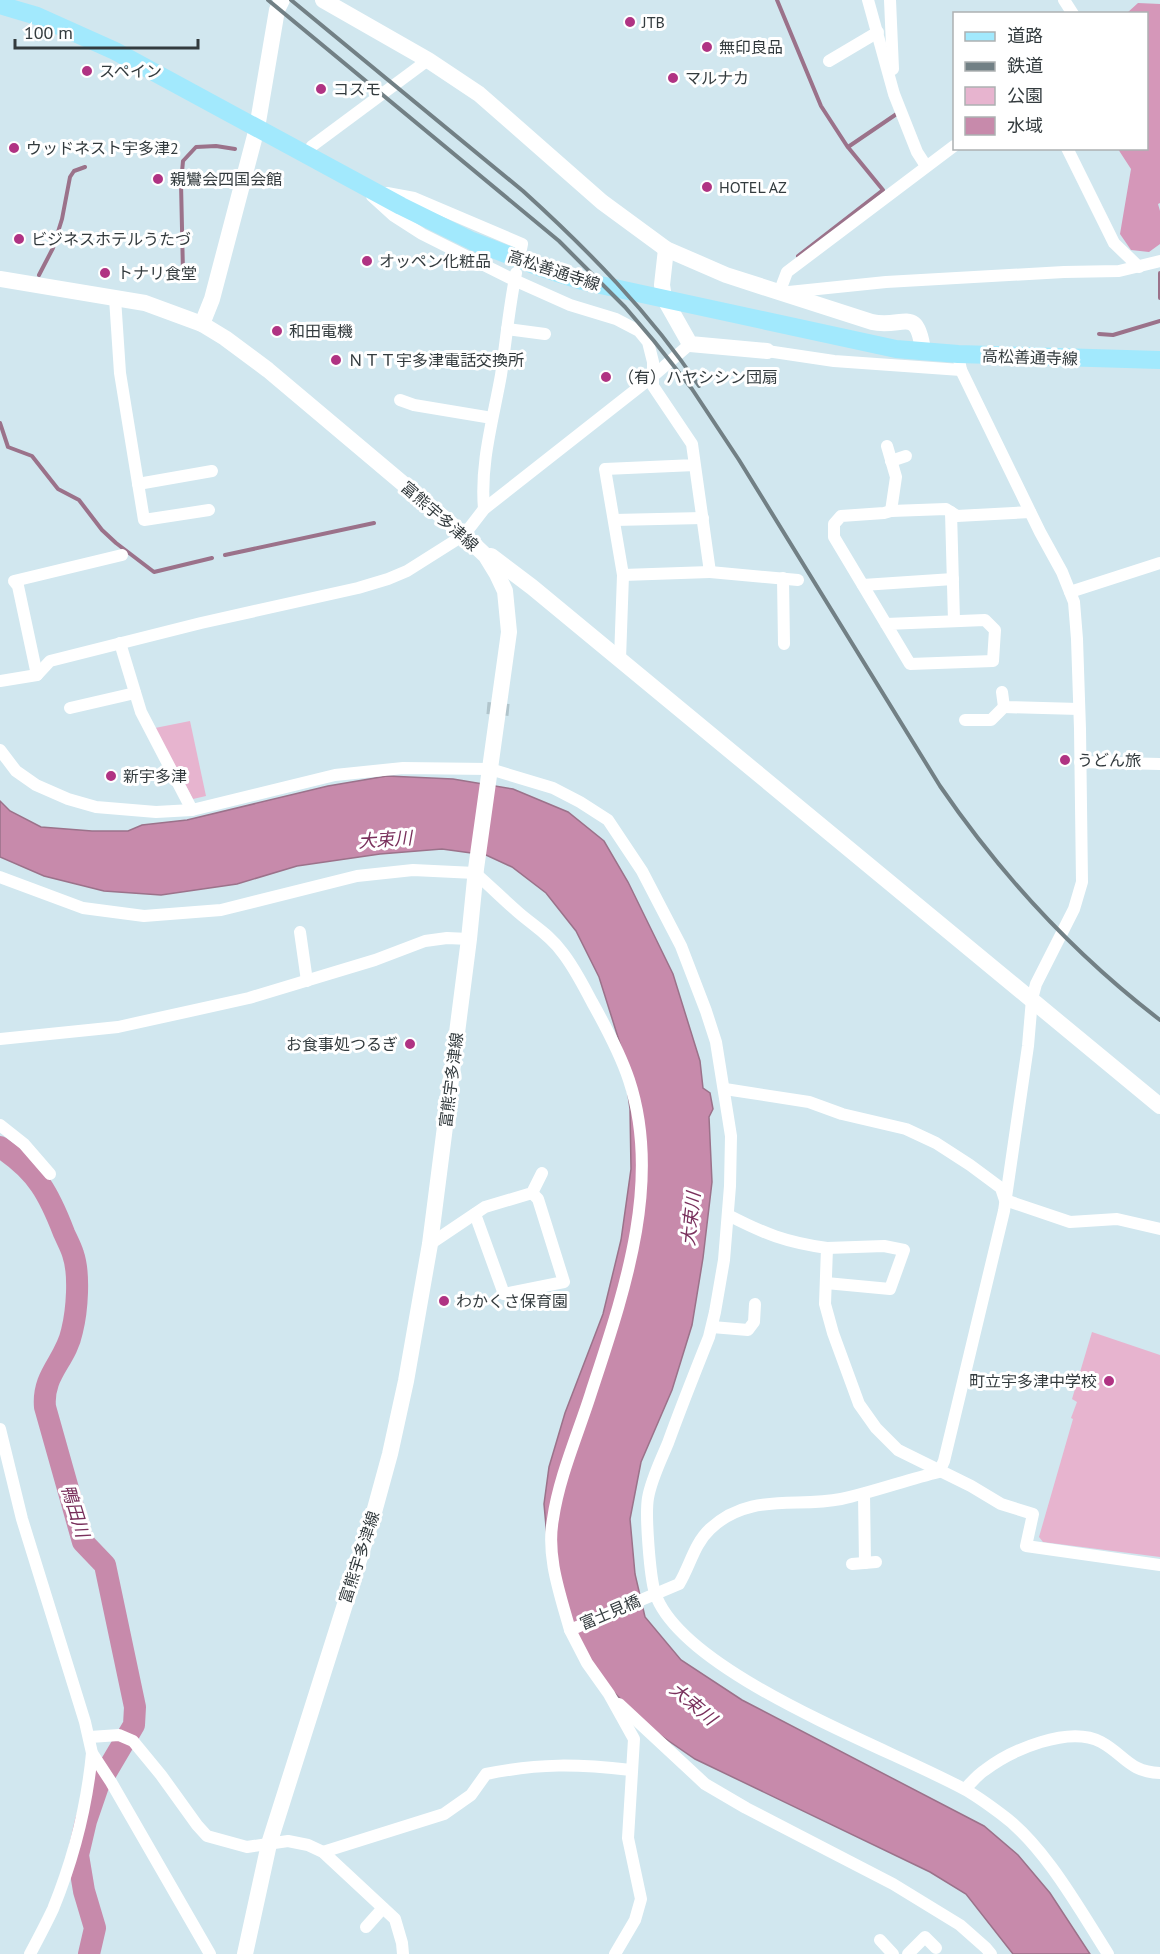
<svg xmlns="http://www.w3.org/2000/svg" width="1160" height="1954" viewBox="0 0 1160 1954" font-family="'PT Sans','Noto Sans JP',sans-serif">
  <style>
    .green { fill: #e7b4cf }
    .forest { fill: #d597b9 }
    .water { fill: #c78aab; stroke: #9b728a; stroke-width: 1.5 }
    .lines { fill: none; stroke-linecap: round; stroke-linejoin: round }
    .stream { stroke: #9b728a; stroke-width: 4 }
    .river { stroke: #c78aab; stroke-width: 22 }
    .street-tunnel { stroke: #b1c5cc; stroke-width: 12; stroke-dasharray: 12 6; stroke-linecap: butt }
    .street { stroke: #fff; stroke-width: 12 }
    .secondary { stroke: #fff; stroke-width: 16 }
    .primary { stroke: #a2e9fd; stroke-width: 18 }
    .rail { stroke: #728085; stroke-width: 4 }
    .poi-dot { fill: #b03383; stroke: #fff; stroke-width: 2 }
    .labels { text-anchor: middle; stroke-width: 6; stroke-linejoin: round; paint-order: stroke }
    .poi-label { font-size: 16px; fill: #333b3e; stroke: #fff; text-anchor: start }
    .street-label { font-size: 16px; fill: #333b3e; stroke: #fff }
    .water-label { font-size: 18px; font-style: italic; fill: #79305c; stroke: #fff }
  </style>
  <rect width="100%" height="100%" fill="#d1e7ef"/>
  <g class="green">
    <path d="M190 721 206 796 193 799 155 728Z"/>
    <path d="M1092 1332 1160 1355V1557L1043 1542 1039 1537 1073 1419 1071 1418 1077 1402 1072 1399Z"/>
  </g>
  <path class="forest" d="M1138 3 1160 4V203L1158 204 1160 211V244L1149 252 1131 250 1120 234 1131 169 1118 149 1146 148V14L1127 13Z"/>
  <path class="water" d="M387 776 453 779 513 789 568 812 604 841 628 882 673 974 700 1061 703 1088 710 1093 713 1109 709 1117 712 1182 703 1258 692 1325 672 1390 641 1462 630 1519 635 1574 645 1617 681 1660 742 1700 984 1826 1018 1855 1050 1893 1090 1954H1013L966 1894 930 1872 695 1759 647 1726 606 1684 579 1646 548 1548 544 1504 549 1467 565 1413 603 1314 621 1240 631 1169 630 1109 622 1050 599 977 576 931 546 893 512 867 486 855 442 849 380 854 297 866 237 884 161 895 104 891 44 876 0 857V801L10 811 41 827 92 831H128L142 825 187 820 328 786Z"/>
  <g class="lines">
    <g class="stream">
      <path d="M777 0 821 106 847 146 883 190 798 256"/>
      <path d="M848 147 898 113 897 111"/>
      <path d="M1160 273V298"/>
      <path d="M39 275 53 248 62 219 70 177 74 171 85 167"/>
      <path d="M187 278 183 273 181 183 183 161 196 147 216 146 235 149"/>
      <path d="M1099 334 1113 335 1160 321"/>
      <path d="M0 423 8 447 32 456 58 489 79 500 102 530 116 543 154 572 212 558"/>
      <path d="M225 555 374 523"/>
    </g>
    <path class="river" d="M0 1147C37 1171 49 1194 64 1233 67 1240 71 1247 73 1254 80 1274 77 1311 72 1331 66 1361 42 1374 45 1407L83 1542 105 1565 135 1707 134 1725 98 1786 86 1821 78 1855 84 1891 95 1928 89 1954"/>
    <path class="street-tunnel" d="M487 708 509 710"/>
    <g class="street">
      <path d="M868 0 894 94 917 152 926 166"/>
      <path d="M890 0 893 69"/>
      <path d="M1064 0 1073 14"/>
      <path d="M829 61 878 32"/>
      <path d="M954 146 787 272 779 293 886 282 1064 272 1119 271 1160 261"/>
      <path d="M1067 148 1114 243 1139 267"/>
      <path d="M306 154 312 146 428 60"/>
      <path d="M387 193 414 198 522 244 521 249"/>
      <path d="M372 196 394 216 422 234 514 280 570 305 616 319 639 331 648 342 653 362V386L692 444 710 572 623 575 605 469 695 465"/>
      <path d="M115 298 120 373 144 520 209 510"/>
      <path d="M507 329 545 334"/>
      <path d="M767 351 834 361 961 370"/>
      <path d="M400 400 414 405 492 418"/>
      <path d="M887 446 896 477 891 511"/>
      <path d="M891 461 906 456"/>
      <path d="M138 484 212 471"/>
      <path d="M484 509C480 463 493 420 501 375 506 341 509 307 516 273"/>
      <path d="M951 512 954 621"/>
      <path d="M614 520 703 518"/>
      <path d="M710 572 798 580"/>
      <path d="M783 578 784 644"/>
      <path d="M863 585 953 579"/>
      <path d="M1070 592 1160 563"/>
      <path d="M886 624 985 620 995 630 993 661 910 664 834 537V524L841 516 884 513 891 511 946 509 957 516 1030 512"/>
      <path d="M120 643 141 712 192 810"/>
      <path d="M620 659 623 575"/>
      <path d="M37 675 18 586 14 581 122 555"/>
      <path d="M0 681 37 675 50 661 201 623 358 588 388 579 407 571 464 535 484 509 652 377 690 344"/>
      <path d="M1002 692 1004 707 1079 709"/>
      <path d="M70 708 135 693"/>
      <path d="M965 720H991L1004 707"/>
      <path d="M0 750 16 771 36 785 68 799 96 807 156 812 192 810 335 775 403 768 490 769 553 788 580 802 608 820 642 871 681 946 706 1011 716 1042 731 1136 730 1186 724 1260 715 1312 709 1337C695 1372 681 1407 668 1443 661 1460 651 1480 648 1498 645 1515 650 1577 655 1593 682 1674 889 1748 964 1789 977 1796 989 1805 1001 1814 1044 1845 1080 1910 1108 1954"/>
      <path d="M1080 762 1160 764"/>
      <path d="M0 877 83 908 144 916 221 910 357 876 413 870 475 873C490 886 504 900 519 913 534 926 550 935 562 952 574 967 583 985 592 1002 606 1027 620 1053 629 1080 663 1183 623 1295 591 1393 578 1434 559 1477 553 1519 546 1556 560 1594 570 1630"/>
      <path d="M300 932 307 981"/>
      <path d="M0 1039 118 1027 249 998 375 960 425 941 447 938 469 939"/>
      <path d="M725 1089 809 1102 842 1114 906 1129 936 1143 970 1165 1001 1188 1005 1200 1070 1222 1117 1219 1160 1229"/>
      <path d="M0 1125 24 1144 50 1174"/>
      <path d="M475 1214 504 1294 564 1282 538 1199 532 1193"/>
      <path d="M728 1215C765 1234 785 1242 827 1248L825 1304 833 1333 859 1404 876 1428 898 1450 971 1486 1001 1504 1033 1514 1026 1546 1160 1565"/>
      <path d="M430 1244 485 1207 532 1193 542 1173"/>
      <path d="M826 1283 890 1289 904 1250 884 1246 827 1248"/>
      <path d="M712 1327 748 1330 754 1322 755 1304"/>
      <path d="M0 1429 22 1519 85 1722 92 1753 111 1782 210 1954"/>
      <path d="M864 1494 865 1563"/>
      <path d="M852 1564 876 1562"/>
      <path d="M619 1704 705 1784 746 1808 893 1884 960 1925 986 1948 991 1954"/>
      <path d="M90 1737 119 1735 133 1741 161 1775 197 1825 207 1836 247 1847 288 1841 308 1845 323 1852 395 1919 402 1943 403 1954"/>
      <path d="M965 1789C971 1783 977 1775 985 1770 1011 1750 1069 1725 1101 1742 1125 1755 1129 1772 1160 1773"/>
      <path d="M323 1852 444 1814 471 1795 486 1774C540 1763 577 1764 631 1770"/>
      <path d="M366 1927 383 1908"/>
      <path d="M880 1940 893 1954"/>
      <path d="M30 1954C38 1939 46 1924 53 1909 73 1860 87 1805 92 1753"/>
      <path d="M615 1954 635 1920 641 1899 628 1838 634 1739 609 1694 587 1663 570 1630 679 1584C690 1566 694 1544 710 1529 749 1492 795 1508 841 1499 874 1492 906 1480 939 1472L944 1461 1004 1211 1028 1046 1032 999 1036 984 1074 909 1082 882 1080 729 1077 639 1074 602 1062 572 1040 532 961 370 958 354"/>
      <path d="M908 1954 925 1937 936 1948"/>
    </g>
    <g class="secondary">
      <path d="M323 0 428 60 479 94 602 202 666 249 726 275 872 322C903 329 917 304 923 351"/>
      <path d="M666 249 662 285 664 298 690 344 767 351"/>
      <path d="M0 279 145 303 202 324 225 338 268 370 464 535 486 556 497 574 505 591 509 632 476 869 469 939 430 1244 406 1381 390 1454 373 1516 269 1844 245 1954"/>
      <path d="M202 324 212 299 257 128 277 10 282 0"/>
      <path d="M491 556 532 587 1160 1106"/>
    </g>
    <path class="primary" d="M0 5 37 16 115 51 401 206 472 241 542 268 582 281 896 349 958 354 1160 360"/>
    <g class="rail">
      <path d="M268 0 559 241 625 307 654 341 692 389 739 460 940 786C1001 875 1074 954 1160 1020"/>
      <path d="M291 0 523 191C588 250 650 313 699 386"/>
    </g>
  </g>
  <g class="poi-dot">
    <circle cx="630" cy="22" r="6"/>
    <circle cx="707" cy="47" r="6"/>
    <circle cx="87" cy="71" r="6"/>
    <circle cx="673" cy="78" r="6"/>
    <circle cx="321" cy="89" r="6"/>
    <circle cx="14" cy="148" r="6"/>
    <circle cx="158" cy="179" r="6"/>
    <circle cx="707" cy="187" r="6"/>
    <circle cx="19" cy="239" r="6"/>
    <circle cx="367" cy="261" r="6"/>
    <circle cx="105" cy="273" r="6"/>
    <circle cx="277" cy="331" r="6"/>
    <circle cx="336" cy="360" r="6"/>
    <circle cx="606" cy="377" r="6"/>
    <circle cx="1065" cy="760" r="6"/>
    <circle cx="111" cy="776" r="6"/>
    <circle cx="410" cy="1044" r="6"/>
    <circle cx="444" cy="1301" r="6"/>
    <circle cx="1109" cy="1381" r="6"/>
  </g>
  <g class="labels">
    <g class="poi-label">
      <text x="642" y="28">JTB</text>
      <text x="719" y="53">無印良品</text>
      <text x="99" y="77">スペイン</text>
      <text x="685" y="84">マルナカ</text>
      <text x="333" y="95">コスモ</text>
      <text x="26" y="154">ウッドネスト宇多津2</text>
      <text x="170" y="185">親鸞会四国会館</text>
      <text x="719" y="193">HOTEL AZ</text>
      <text x="31" y="245">ビジネスホテルうたづ</text>
      <text x="379" y="267">オッペン化粧品</text>
      <text x="117" y="279">トナリ食堂</text>
      <text x="289" y="337">和田電機</text>
      <text x="348" y="366">ＮＴＴ宇多津電話交換所</text>
      <text x="618" y="383">（有）ハヤシシン団扇</text>
      <text x="1077" y="766">うどん旅</text>
      <text x="123" y="782">新宇多津</text>
      <text x="398" y="1050" text-anchor="end">お食事処つるぎ</text>
      <text x="456" y="1307">わかくさ保育園</text>
      <text x="1097" y="1387" text-anchor="end">町立宇多津中学校</text>
    </g>
    <g class="street-label">
      <text transform="translate(554 270) rotate(18)" y="6">高松善通寺線</text>
      <text transform="translate(1030 357) rotate(2)" y="6">高松善通寺線</text>
      <text transform="translate(440 516) rotate(41)" y="6">富熊宇多津線</text>
      <text transform="translate(451 1080) rotate(-83)" y="6">富熊宇多津線</text>
      <text transform="translate(359 1557) rotate(-72)" y="6">富熊宇多津線</text>
      <text transform="translate(610 1612) rotate(-23)" y="6">富士見橋</text>
    </g>
    <g class="water-label">
      <text transform="translate(385 840) rotate(-4)" y="6">大束川</text>
      <text transform="translate(691 1219) rotate(-84)" y="6">大束川</text>
      <text transform="translate(75 1511) rotate(73)" y="6">鴨田川</text>
      <text transform="translate(693 1704) rotate(40)" y="6">大束川</text>
    </g>
  </g>
  <rect x="953" y="12" width="195" height="138" fill="#ffffff" stroke="#adb1b2" stroke-width="1.5"/>
  <rect x="965" y="32" width="30" height="9" fill="#a2e9fd" stroke="#adb1b2" stroke-width="1.5"/>
  <text x="1007" y="42" font-size="18" fill="#333b3e">道路</text>
  <rect x="965" y="62" width="30" height="9" fill="#728085" stroke="#adb1b2" stroke-width="1.5"/>
  <text x="1007" y="72" font-size="18" fill="#333b3e">鉄道</text>
  <rect x="965" y="87" width="30" height="18" fill="#e7b4cf" stroke="#adb1b2" stroke-width="1.5"/>
  <text x="1007" y="102" font-size="18" fill="#333b3e">公園</text>
  <rect x="965" y="117" width="30" height="18" fill="#c78aab" stroke="#adb1b2" stroke-width="1.5"/>
  <text x="1007" y="132" font-size="18" fill="#333b3e">水域</text>
  <path d="M15 39v9h183v-9" fill="none" stroke="#333b3e" stroke-width="3"/>
  <text x="24" y="39" font-size="18" fill="#333b3e" stroke="#ffffff" stroke-width="4.5" paint-order="stroke">100 m</text>
</svg>
